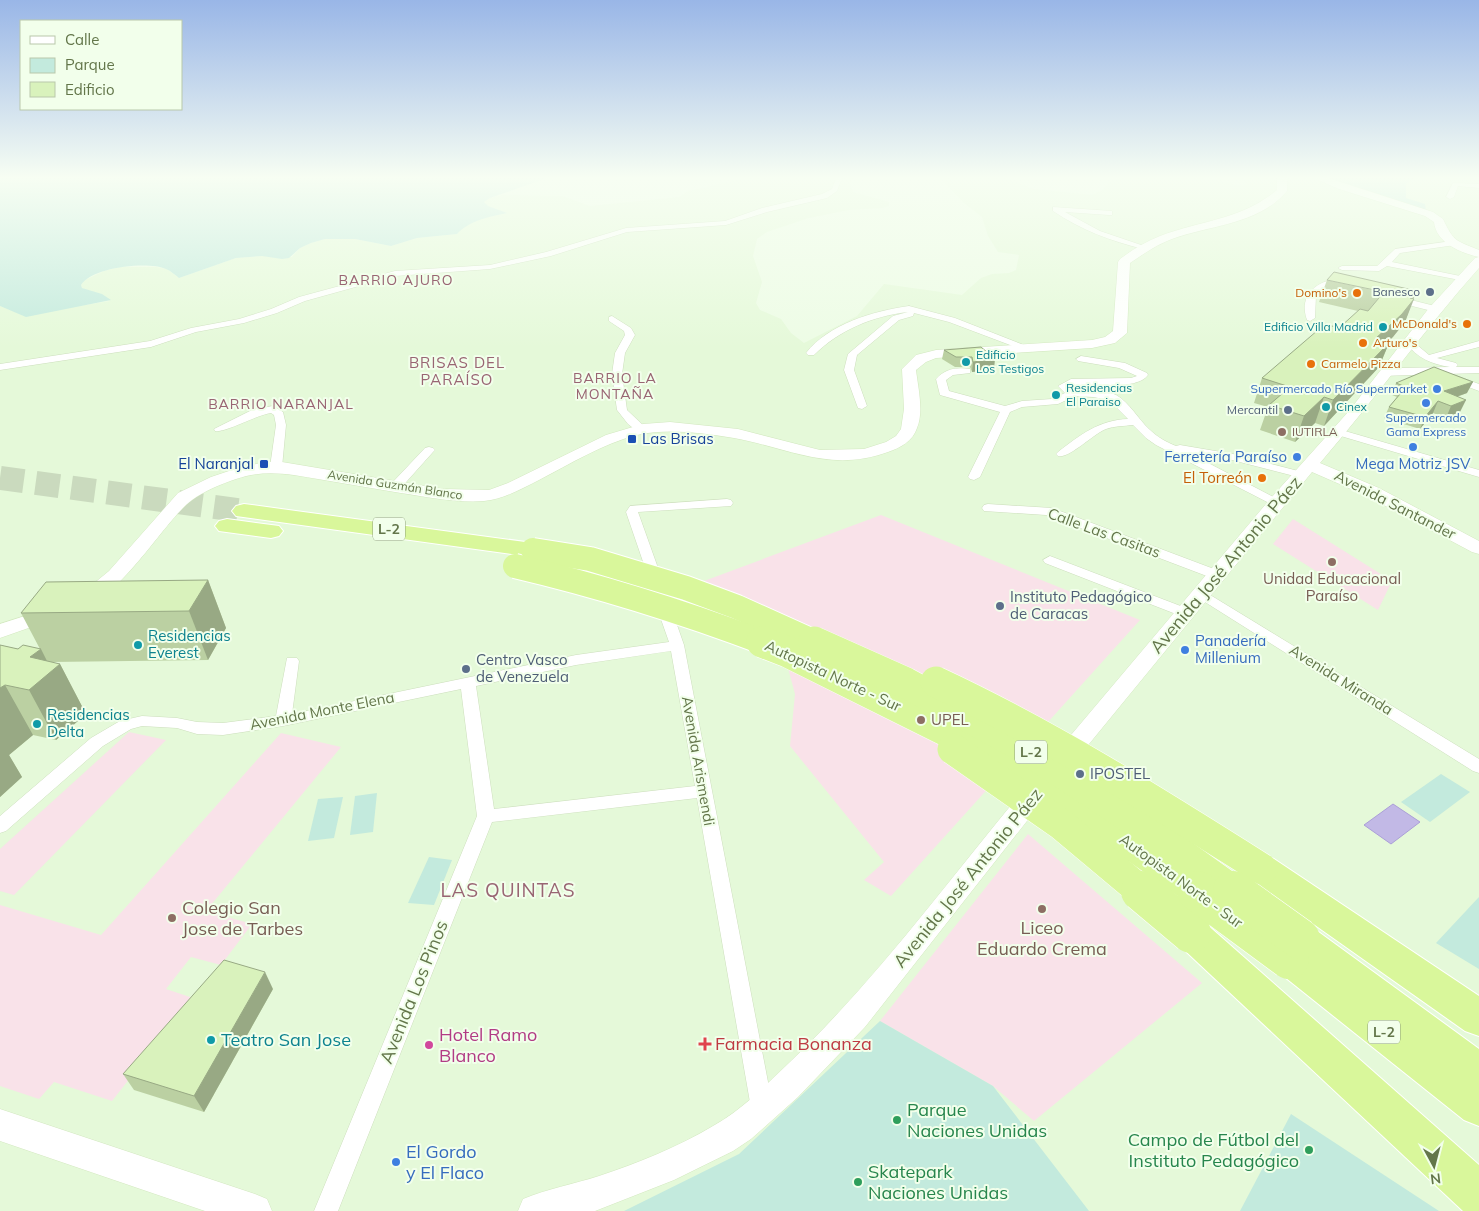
<svg xmlns="http://www.w3.org/2000/svg" width="1479" height="1211" viewBox="0 0 1479 1211" font-family="Mulish,sans-serif">
  <style>
    .residential { fill: #e5f9d9 }
    .education { fill: #f9e2e9 }
    .green { fill: #c3eadd }
    .water { fill: #c2b9e6; stroke: #ab9fd8 }
    .lines { fill: none; stroke-linecap: round; stroke-linejoin: round }
    .highway-tunnel { stroke: #cadabe; stroke-width: 24; stroke-dasharray: 24 12; stroke-linecap: butt }
    .street-casing { stroke: #cddfbd; stroke-width: 1 }
    .secondary-casing { stroke: #d3e8c0; stroke-width: 1 }
    .highway-casing { stroke: #fff; stroke-width: 2 }
    .street { fill: #fff; fill-rule: evenodd }
    .secondary { fill: #fff; fill-rule: evenodd }
    .highway { fill: #d9f79b; fill-rule: evenodd }
    .highway-bridge-far2-casing { stroke: #fff; stroke-width: 26; stroke-linecap: butt }
    .highway-bridge-far1-casing { stroke: #fff; stroke-width: 32; stroke-linecap: butt }
    .highway-bridge-casing { stroke: #fff; stroke-width: 41; stroke-linecap: butt }
    .highway-bridge-far2 { stroke: #d9f79b; stroke-width: 24 }
    .highway-bridge-far1 { stroke: #d9f79b; stroke-width: 31 }
    .highway-bridge { stroke: #d9f79b; stroke-width: 40 }
    .wall { fill: #bbd0a2 }
    .shaded-wall { fill: #98a984 }
    .building { fill: #d9f2bc; stroke: #98a984 }
    .service-dot { fill: #5c6f8a; stroke: #f2ffeb; stroke-width: 2 }
    .food-dot { fill: #e8710a; stroke: #f2ffeb; stroke-width: 2 }
    .culture-dot { fill: #0f9aa8; stroke: #f2ffeb; stroke-width: 2 }
    .shop-dot { fill: #3f7fe0; stroke: #f2ffeb; stroke-width: 2 }
    .education-dot { fill: #8d6e63; stroke: #f2ffeb; stroke-width: 2 }
    .transit-dot { fill: #1a4fb4; stroke: #f2ffeb; stroke-width: 2 }
    .health-dot { fill: #e0444e; stroke: #f2ffeb; stroke-width: 2 }
    .hotel-dot { fill: #d1479c; stroke: #f2ffeb; stroke-width: 2 }
    .leisure-dot { fill: #2e9e5b; stroke: #f2ffeb; stroke-width: 2 }
    .labels { text-anchor: middle; stroke-width: 4; stroke-linejoin: round; paint-order: stroke }
    .far-service-label { font-size: 12px; fill: #4e5e75; stroke: #f2ffeb; text-anchor: end }
    .far-food-label { font-size: 12px; fill: #c56008; stroke: #f2ffeb; text-anchor: end }
    .far-culture-label { font-size: 12px; fill: #0d838f; stroke: #f2ffeb; text-anchor: start }
    .far-shop-label { font-size: 12px; fill: #366cbe; stroke: #f2ffeb; text-anchor: end }
    .far-education-label { font-size: 12px; fill: #785e54; stroke: #f2ffeb; text-anchor: start }
    .far-street-label { font-size: 12px; fill: #63764a; stroke: #f2ffeb }
    .far-neighbourhood-label { font-size: 14px; letter-spacing: 1px; fill: #996573; stroke: #f2ffeb }
    .shield { fill: #f2ffeb; stroke: #8e9f7a; stroke-width: 1 }
    .shield-label { font-size: 14px; font-weight: bold; fill: #63764a }
    .far-quarter-label { font-size: 15px; letter-spacing: 1px; fill: #996573; stroke: #f2ffeb }
    .transit-label { font-size: 15px; fill: #164399; stroke: #f2ffeb; text-anchor: start }
    .shop-label { font-size: 15px; fill: #366cbe; stroke: #f2ffeb; text-anchor: end }
    .food-label { font-size: 15px; fill: #c56008; stroke: #f2ffeb; text-anchor: end }
    .street-label { font-size: 15px; fill: #63764a; stroke: #f2ffeb }
    .education-label { font-size: 15px; fill: #785e54; stroke: #f2ffeb }
    .service-label { font-size: 15px; fill: #4e5e75; stroke: #f2ffeb; text-anchor: start }
    .culture-label { font-size: 15px; fill: #0d838f; stroke: #f2ffeb; text-anchor: start }
    .near-street-label { font-size: 18px; fill: #63764a; stroke: #f2ffeb }
    .near-education-label { font-size: 18px; fill: #785e54; stroke: #f2ffeb; text-anchor: start }
    .near-hotel-label { font-size: 18px; fill: #b23c85; stroke: #f2ffeb; text-anchor: start }
    .near-culture-label { font-size: 18px; fill: #0d838f; stroke: #f2ffeb; text-anchor: start }
    .near-health-label { font-size: 18px; fill: #be3a42; stroke: #f2ffeb; text-anchor: start }
    .near-leisure-label { font-size: 18px; fill: #27864d; stroke: #f2ffeb; text-anchor: start }
    .near-shop-label { font-size: 18px; fill: #366cbe; stroke: #f2ffeb; text-anchor: start }
    .near-neighbourhood-label { font-size: 19px; letter-spacing: 1px; fill: #996573; stroke: #f2ffeb }
  </style>
  <rect width="100%" height="100%" fill="#edfce5"/>
  <path class="residential" d="M747 178H853L850 184 853 192 889 202V206L883 208 849 210 809 218 767 232 757 239 753 256 762 282 756 303 760 310 781 319 791 333 804 343 857 316 884 284 962 295 981 278 992 274 1009 273 1016 270 1019 255 998 252 988 236 982 217 964 203 946 184 943 178H1005L1034 189 1092 195 1101 191 1111 181 1124 178H1203L1242 186 1248 183 1237 178H1479V1211H0V306L10 310 72 307 110 301 82 288 81 285 83 281 104 271 120 267H156L167 269 179 278 236 258 262 256 292 257 300 248 311 243 325 239H355L391 246 417 238 457 234 464 226 480 219 506 213 487 206 484 202 490 198 502 195 563 196 590 206 679 197 688 191Z"/>
  <g class="education">
    <path d="M881 515 1140 620 891 896 864 880 884 862 790 746 795 694 788 668 704 581Z"/>
    <path d="M1293 519 1392 581 1378 610 1273 544Z"/>
    <path d="M129 732 166 740 14 895 0 891V849Z"/>
    <path d="M281 733 341 747 206 911 252 924 221 965 191 957 166 989 193 998 112 1101 54 1082 39 1099 0 1086V905L101 935Z"/>
    <path d="M1028 834 1202 983 1034 1121 993 1086 880 1021Z"/>
  </g>
  <g class="green">
    <path d="M0 178H547L490 198 484 202 488 206 507 213C489 217 470 220 457 234L417 238 391 246 355 239H325L311 243 300 248 289 258 282 259 262 256 236 258 179 278C175 275 171 271 166 269 148 261 92 267 81 285L82 288 102 294 111 300 26 317 0 306Z"/>
    <path d="M1319 178H1414L1406 184V198L1425 204 1426 210Z"/>
    <path d="M1441 774 1470 792 1430 822 1401 802Z"/>
    <path d="M377 793 373 832 350 835 355 796Z"/>
    <path d="M343 797 334 838 308 841 318 799Z"/>
    <path d="M429 857 452 860 434 905 408 903Z"/>
    <path d="M1479 897V969L1436 943Z"/>
    <path d="M880 1021 993 1086 1089 1211H624L739 1154Z"/>
    <path d="M1291 1114 1439 1211H1240Z"/>
  </g>
  <path class="water" d="M1393 804 1420 822 1391 844 1364 825Z"/>
  <g class="lines">
    <path class="highway-tunnel" d="M0 478 244 511"/>
    <defs>
      <g id="street">
        <path d="M836 178H842L837 191 827 198 767 212 726 225 627 232 551 256 490 269 395 276 305 301 277 313 244 323 196 332 151 347 0 370V364L150 341 191 328 239 319 271 309 299 297 395 271 490 265 546 252 626 228 725 221 762 208 822 194 832 189Z"/>
        <path d="M1453 183 1479 184V188L1458 186 1454 197 1450 199 1446 197Z"/>
        <path d="M1053 207 1112 211V215H1109L1065 212 1100 231 1147 247 1143 249C1111 241 1081 230 1053 211Z"/>
        <path d="M1452 241 1456 243 1455 245 1400 253 1392 262 1465 277V281L1387 266 1379 271 1342 270 1338 268 1342 266H1377L1395 249Z"/>
        <path d="M1330 280 1333 281V285L1320 290 1316 295 1315 318 1310 321 1307 320C1300 299 1310 286 1330 280Z"/>
        <path d="M1395 296 1439 307 1440 309 1436 312 1392 301V297Z"/>
        <path d="M909 306 955 318 1034 349 1032 351H1026L949 322 914 313 913 316 899 320 857 355 854 370 867 406 862 409 858 408 844 370 848 354 893 316 908 312C873 316 839 330 814 355H808L806 353C829 324 873 311 909 306Z"/>
        <path d="M612 316 631 328 635 335 625 353 622 374 627 410 645 427 646 429 645 431H637L628 424 617 410 612 374 615 353 625 335 624 331 609 321V317Z"/>
        <path d="M1410 339 1429 355 1479 341V347L1437 358 1456 363 1458 365 1456 367H1479V373L1380 376V372L1401 368 1450 367C1431 364 1417 358 1405 342Z"/>
        <path d="M1081 356 1125 363 1147 373 1148 375C1138 390 1090 385 1073 385L1069 387C1083 395 1101 388 1116 395 1130 403 1138 419 1149 429 1157 437 1166 442 1176 446L1180 445 1233 454 1306 473 1308 475 1302 478 1232 460 1189 453 1283 502 1277 506 1273 505 1156 445 1146 438 1133 425C1124 426 1114 426 1106 429 1093 434 1069 459 1058 456L1056 454 1058 452C1080 435 1099 420 1128 419L1109 400 1093 397 1075 396 1058 404 1022 407 1010 412 980 477 974 480 970 479 968 477 1000 412 940 395 936 379C945 369 956 367 970 369V373L953 375 946 380 949 391 1005 406 1022 401 1052 399 1065 393 1058 386 1071 379 1131 378 1137 376 1119 368 1078 361 1076 359Z"/>
        <path d="M1454 375 1479 384V391L1450 380 1449 378Z"/>
        <path d="M273 406 283 412 286 425 282 467 276 470 270 467 276 425 274 415 271 413C256 415 225 433 215 431L214 429 252 410Z"/>
        <path d="M1338 429 1479 470V477L1334 434 1333 432 1334 430Z"/>
        <path d="M429 447 433 448 435 450 433 452 399 490H391L389 487 391 484 425 448Z"/>
        <path d="M727 499 731 500 733 503 731 506 638 512 663 582 661 585H651L626 512 630 506Z"/>
        <path d="M988 504 1052 508 1222 572 1224 575 1222 578H1212L1046 515 984 511 982 508 984 505Z"/>
        <path d="M1050 556 1191 610 1193 613 1191 616H1181L1045 563 1043 560Z"/>
        <path d="M1202 590 1479 759V773L1473 771 1197 597 1195 594Z"/>
        <path d="M663 601 670 605 684 645 773 1108 770 1116 762 1119 754 1116 751 1108 697 798 492 822 338 1211H314L477 816 461 689 283 726 223 735 197 734 177 728 142 726 131 729 103 746 6 831 0 833V816L91 738 120 721 142 716 177 718 197 722 223 723 276 716 287 658H297L299 661 292 714 576 655 669 642 656 605ZM671 651 695 786 494 809 476 686 576 665Z"/>
      </g>
      <g id="secondary">
        <path d="M1277 178H1287V191C1258 226 1206 225 1167 241 1153 247 1142 255 1130 263L1127 333 1115 343 1092 348 936 358 926 362 916 370C918 387 924 412 917 428 913 441 900 448 888 452 830 473 789 448 734 438 702 433 669 428 637 435 602 444 570 464 539 480 521 489 504 499 484 501 456 503 428 497 401 493 373 488 346 484 318 479 289 474 265 469 236 479 221 484 204 491 192 500 165 519 113 611 79 602L76 598 109 571 178 493 211 477 235 469 265 462H282L443 489 489 490 508 483 606 435 643 424 670 422 738 429 820 450 864 449 886 442 896 436 901 429 904 409 902 369 916 355 936 350 1092 340 1105 337 1113 331 1118 262 1120 259C1132 250 1145 242 1160 236 1202 220 1241 220 1277 190Z"/>
        <path d="M1314 178H1328L1433 212 1443 219C1454 242 1455 240 1479 250V268C1423 331 1375 399 1320 463L1379 488 1479 541V554L1472 552 1367 496 1312 472 1071 766 1063 769 1055 766 1051 760 1055 754 1271 498 1349 411 1429 308 1475 258 1479 257C1461 253 1436 243 1434 222L1425 216 1339 189Z"/>
        <path d="M50 608 57 610 60 614 57 618 0 638V624Z"/>
        <path d="M1036 783 1045 786 1048 792 1045 798 865 1027 798 1097 751 1139 733 1151 674 1180 595 1211H518L523 1199C547 1189 574 1184 599 1176 638 1163 678 1147 713 1126 742 1110 767 1084 791 1061 879 977 950 878 1027 786Z"/>
        <path d="M0 1109 255 1194 267 1199 272 1211H205L0 1141Z"/>
      </g>
      <g id="highway">
        <path d="M244 504 533 543 542 545 545 550 542 555 533 557 236 516 232 511 236 506Z"/>
        <path d="M227 519 279 526 283 531 279 536 271 538 219 531 215 526 219 521Z"/>
        <path d="M1262 855 1274 859 1479 996V1036L1465 1031 1250 879 1245 869 1250 859Z"/>
        <path d="M1191 917 1204 922 1479 1165V1211H1463L1178 944 1173 933 1178 922Z"/>
        <path d="M1300 923 1313 928 1479 1049V1126L1464 1120 1276 970 1270 959 1276 948 1284 944 1282 939 1287 928Z"/>
      </g>
    </defs>
    <use href="#street" class="street-casing"/>
    <use href="#secondary" class="secondary-casing"/>
    <use href="#highway" class="highway-casing"/>
    <use href="#street" class="street"/>
    <use href="#secondary" class="secondary"/>
    <use href="#highway" class="highway"/>
    <defs>
      <g id="highway-bridge-far2">
        <path d="M533 550 590 559 686 588 737 607 817 643"/>
        <path d="M515 566C600 586 683 612 765 643"/>
      </g>
      <g id="highway-bridge-far1">
        <path d="M762 642 788 652 1001 758 1069 800 1199 892"/>
        <path d="M814 642 906 683 1020 745 1137 822 1235 892"/>
        <path d="M936 682C1050 735 1156 802 1262 869"/>
        <path d="M953 749 1062 825 1142 892"/>
      </g>
      <g id="highway-bridge">
        <path d="M1141 891 1191 933"/>
        <path d="M1197 891 1289 959"/>
        <path d="M1233 891 1300 939"/>
      </g>
    </defs>
    <use href="#highway-bridge-far2" class="highway-bridge-far2-casing"/>
    <use href="#highway-bridge-far1" class="highway-bridge-far1-casing"/>
    <use href="#highway-bridge" class="highway-bridge-casing"/>
    <use href="#highway-bridge-far2" class="highway-bridge-far2"/>
    <use href="#highway-bridge-far1" class="highway-bridge-far1"/>
    <use href="#highway-bridge" class="highway-bridge"/>
  </g>
  <g class="wall">
    <path d="M1327 280 1413 299 1405 322 1387 342 1389 343 1379 367 1324 426 1315 423 1295 442 1260 430 1268 407 1254 403 1262 378 1339 328 1358 311 1319 302Z"/>
    <path d="M981 347 994 369 972 372 970 367H955L942 359 944 350Z"/>
    <path d="M1396 383 1467 393 1457 397 1460 412 1446 418 1433 413 1420 429 1384 418 1389 407 1397 397 1392 395Z"/>
    <path d="M208 580 226 628 208 660 51 662 60 664 86 714 56 740 33 735 9 755 22 777 0 797V645L18 649H40L21 613Z"/>
    <path d="M273 989 204 1112 134 1090 123 1074Z"/>
  </g>
  <g class="shaded-wall">
    <path d="M1417 291 1412 302 1414 299 1405 322 1393 337 1366 363 1375 339Z"/>
    <path d="M1389 343 1379 367 1324 426 1333 400Z"/>
    <path d="M995 359 994 369 972 372 973 362Z"/>
    <path d="M1473 382 1467 393 1441 402 1444 391Z"/>
    <path d="M1324 397 1315 423 1295 442 1304 416Z"/>
    <path d="M1466 400 1460 412 1446 418 1451 406Z"/>
    <path d="M1438 401 1433 413 1420 429 1425 417Z"/>
    <path d="M208 580 226 628 208 660 189 611Z"/>
    <path d="M41 649 52 671 60 664 86 714 56 740 29 690 30 657Z"/>
    <path d="M5 685 33 735 9 755 22 777 0 797V688Z"/>
    <path d="M265 972 273 989 204 1112 194 1096Z"/>
  </g>
  <g class="building">
    <path d="M1334 272 1417 291 1410 298 1414 299 1402 314 1375 339 1389 343 1333 400 1324 397 1304 416 1269 405 1290 387 1262 378 1325 324 1339 328 1360 309 1368 311 1384 292 1327 280Z"/>
    <path d="M981 347 995 359 973 362 972 357H956L944 350Z"/>
    <path d="M1434 367 1473 382 1444 391 1466 400 1451 406 1438 401 1425 417 1389 407 1406 387 1396 383Z"/>
    <path d="M208 580 189 611 21 613 46 582Z"/>
    <path d="M0 645 18 649 23 645 41 649 30 657 60 664 29 690 5 685 0 688Z"/>
    <path d="M224 960 265 972 194 1096 123 1074Z"/>
  </g>
  <linearGradient id="sky" x2="0" y2="1"><stop stop-color="#99b6e7"/><stop offset="0.51" stop-color="#f7fef3"/><stop offset="1" stop-color="#f7fef3" stop-opacity="0"/></linearGradient>
  <rect width="1479" height="348" fill="url(#sky)"/>
  <g class="service-dot">
    <circle cx="1430" cy="292" r="5"/>
    <circle cx="1288" cy="410" r="5"/>
    <circle cx="1000" cy="606" r="5"/>
    <circle cx="466" cy="669" r="5"/>
    <circle cx="1080" cy="774" r="5"/>
  </g>
  <g class="food-dot">
    <circle cx="1357" cy="293" r="5"/>
    <circle cx="1467" cy="324" r="5"/>
    <circle cx="1363" cy="343" r="5"/>
    <circle cx="1311" cy="364" r="5"/>
    <circle cx="1262" cy="478" r="5"/>
  </g>
  <g class="culture-dot">
    <circle cx="1383" cy="327" r="5"/>
    <circle cx="966" cy="362" r="5"/>
    <circle cx="1056" cy="395" r="5"/>
    <circle cx="1326" cy="407" r="5"/>
    <circle cx="138" cy="645" r="5"/>
    <circle cx="37" cy="724" r="5"/>
    <circle cx="211" cy="1040" r="5"/>
  </g>
  <g class="shop-dot">
    <circle cx="1437" cy="389" r="5"/>
    <circle cx="1426" cy="403" r="5"/>
    <circle cx="1413" cy="447" r="5"/>
    <circle cx="1297" cy="457" r="5"/>
    <circle cx="1185" cy="650" r="5"/>
    <circle cx="396" cy="1162" r="5"/>
  </g>
  <g class="education-dot">
    <circle cx="1282" cy="432" r="5"/>
    <circle cx="1332" cy="562" r="5"/>
    <circle cx="921" cy="720" r="5"/>
    <circle cx="1042" cy="909" r="5"/>
    <circle cx="172" cy="918" r="5"/>
  </g>
  <g class="transit-dot">
    <rect x="627" y="434" width="10" height="10" rx="2.5"/>
    <rect x="259" y="459" width="10" height="10" rx="2.5"/>
  </g>
  <path class="health-dot" d="M702.5 1036.5h5v5h5v5h-5v5h-5v-5h-5v-5h5z"/>
  <circle class="hotel-dot" cx="429" cy="1045" r="5"/>
  <g class="leisure-dot">
    <circle cx="897" cy="1120" r="5"/>
    <circle cx="1309" cy="1150" r="5"/>
    <circle cx="858" cy="1182" r="5"/>
  </g>
  <g class="labels">
    <g class="far-service-label">
      <text x="1420" y="296">Banesco</text>
      <text x="1278" y="414">Mercantil</text>
    </g>
    <g class="far-food-label">
      <text x="1347" y="297">Domino's</text>
      <text x="1457" y="328">McDonald's</text>
      <text x="1373" y="347" text-anchor="start">Arturo's</text>
      <text x="1321" y="368" text-anchor="start">Carmelo Pizza</text>
    </g>
    <g class="far-culture-label">
      <text x="1373" y="331" text-anchor="end">Edificio Villa Madrid</text>
      <text x="976" y="359">Edificio<tspan x="976" dy="14">Los Testigos</tspan></text>
      <text x="1066" y="392">Residencias<tspan x="1066" dy="14">El Paraiso</tspan></text>
      <text x="1336" y="411">Cinex</text>
    </g>
    <g class="far-shop-label">
      <text x="1427" y="393">Supermercado Río Supermarket</text>
      <text x="1426" y="422" text-anchor="middle">Supermercado<tspan x="1426" dy="14">Gama Express</tspan></text>
    </g>
    <g class="far-education-label">
      <text x="1292" y="436">IUTIRLA</text>
    </g>
    <g class="far-street-label">
      <text transform="translate(395 485) rotate(9)" y="4">Avenida Guzmán Blanco</text>
    </g>
    <g class="far-neighbourhood-label">
      <text x="396" y="285">BARRIO AJURO</text>
      <text x="615" y="383">BARRIO LA<tspan x="615" dy="16">MONTAÑA</tspan></text>
      <text x="281" y="409">BARRIO NARANJAL</text>
    </g>
    <g class="shield">
      <rect x="373" y="517.5" width="32" height="23" rx="4"/>
      <rect x="1015" y="740.5" width="32" height="23" rx="4"/>
      <rect x="1368" y="1020.5" width="32" height="23" rx="4"/>
    </g>
    <g class="shield-label">
      <text x="389" y="534">L-2</text>
      <text x="1031" y="757">L-2</text>
      <text x="1384" y="1037">L-2</text>
    </g>
    <g class="far-quarter-label">
      <text x="457" y="368">BRISAS DEL<tspan x="457" dy="17">PARAÍSO</tspan></text>
    </g>
    <g class="transit-label">
      <text x="642" y="444">Las Brisas</text>
      <text x="254" y="469" text-anchor="end">El Naranjal</text>
    </g>
    <g class="shop-label">
      <text x="1287" y="462">Ferretería Paraíso</text>
      <text x="1413" y="469" text-anchor="middle">Mega Motriz JSV</text>
      <text x="1195" y="646" text-anchor="start">Panadería<tspan x="1195" dy="17">Millenium</tspan></text>
    </g>
    <g class="food-label">
      <text x="1252" y="483">El Torreón</text>
    </g>
    <g class="street-label">
      <text transform="translate(1395 505) rotate(27)" y="5">Avenida Santander</text>
      <text transform="translate(1104 533) rotate(20)" y="5">Calle Las Casitas</text>
      <text transform="translate(833 676) rotate(25)" y="5">Autopista Norte - Sur</text>
      <text transform="translate(1341 680) rotate(32)" y="5">Avenida Miranda</text>
      <text transform="translate(322 711) rotate(-11)" y="5">Avenida Monte Elena</text>
      <text transform="translate(698 761) rotate(80)" y="5">Avenida Arismendi</text>
      <text transform="translate(1181 881) rotate(36)" y="5">Autopista Norte - Sur</text>
    </g>
    <g class="education-label">
      <text x="1332" y="584">Unidad Educacional<tspan x="1332" dy="17">Paraíso</tspan></text>
      <text x="931" y="725" text-anchor="start">UPEL</text>
    </g>
    <g class="service-label">
      <text x="1010" y="602">Instituto Pedagógico<tspan x="1010" dy="17">de Caracas</tspan></text>
      <text x="476" y="665">Centro Vasco<tspan x="476" dy="17">de Venezuela</tspan></text>
      <text x="1090" y="779">IPOSTEL</text>
    </g>
    <g class="culture-label">
      <text x="148" y="641">Residencias<tspan x="148" dy="17">Everest</tspan></text>
      <text x="47" y="720">Residencias<tspan x="47" dy="17">Delta</tspan></text>
    </g>
    <g class="near-street-label">
      <text transform="translate(1226 565) rotate(-50)" y="6">Avenida José Antonio Páez</text>
      <text transform="translate(968 878) rotate(-51)" y="6">Avenida José Antonio Páez</text>
      <text transform="translate(414 992) rotate(-68)" y="6">Avenida Los Pinos</text>
    </g>
    <g class="near-education-label">
      <text x="182" y="914">Colegio San<tspan x="182" dy="21">Jose de Tarbes</tspan></text>
      <text x="1042" y="934" text-anchor="middle">Liceo<tspan x="1042" dy="21">Eduardo Crema</tspan></text>
    </g>
    <g class="near-hotel-label">
      <text x="439" y="1041">Hotel Ramo<tspan x="439" dy="21">Blanco</tspan></text>
    </g>
    <g class="near-culture-label">
      <text x="221" y="1046">Teatro San Jose</text>
    </g>
    <g class="near-health-label">
      <text x="715" y="1050">Farmacia Bonanza</text>
    </g>
    <g class="near-leisure-label">
      <text x="907" y="1116">Parque<tspan x="907" dy="21">Naciones Unidas</tspan></text>
      <text x="1299" y="1146" text-anchor="end">Campo de Fútbol del<tspan x="1299" dy="21">Instituto Pedagógico</tspan></text>
      <text x="868" y="1178">Skatepark<tspan x="868" dy="21">Naciones Unidas</tspan></text>
    </g>
    <g class="near-shop-label">
      <text x="406" y="1158">El Gordo<tspan x="406" dy="21">y El Flaco</tspan></text>
    </g>
    <g class="near-neighbourhood-label">
      <text x="508" y="897">LAS QUINTAS</text>
    </g>
  </g>
  <rect x="20" y="20" width="162" height="90" fill="#f2ffeb" stroke="#b9c8ab"/>
  <rect x="30" y="36" width="25" height="8" fill="#ffffff" stroke="#b9c8ab"/>
  <text x="65" y="45" font-size="15" fill="#63764a">Calle</text>
  <rect x="30" y="58" width="25" height="15" fill="#c3eadd" stroke="#b9c8ab"/>
  <text x="65" y="70" font-size="15" fill="#63764a">Parque</text>
  <rect x="30" y="82" width="25" height="15" fill="#d9f2bc" stroke="#b9c8ab"/>
  <text x="65" y="95" font-size="15" fill="#63764a">Edificio</text>
  <g transform="translate(1434 1166) rotate(173)" stroke="#f2ffeb" stroke-width="4" paint-order="stroke">
  <path d="M0-4L9 19L0 12L-9 19Z" fill="#63764a"/>
  <text y="-8" font-size="14" font-weight="bold" text-anchor="middle" fill="#63764a">N</text>
  </g>
</svg>
